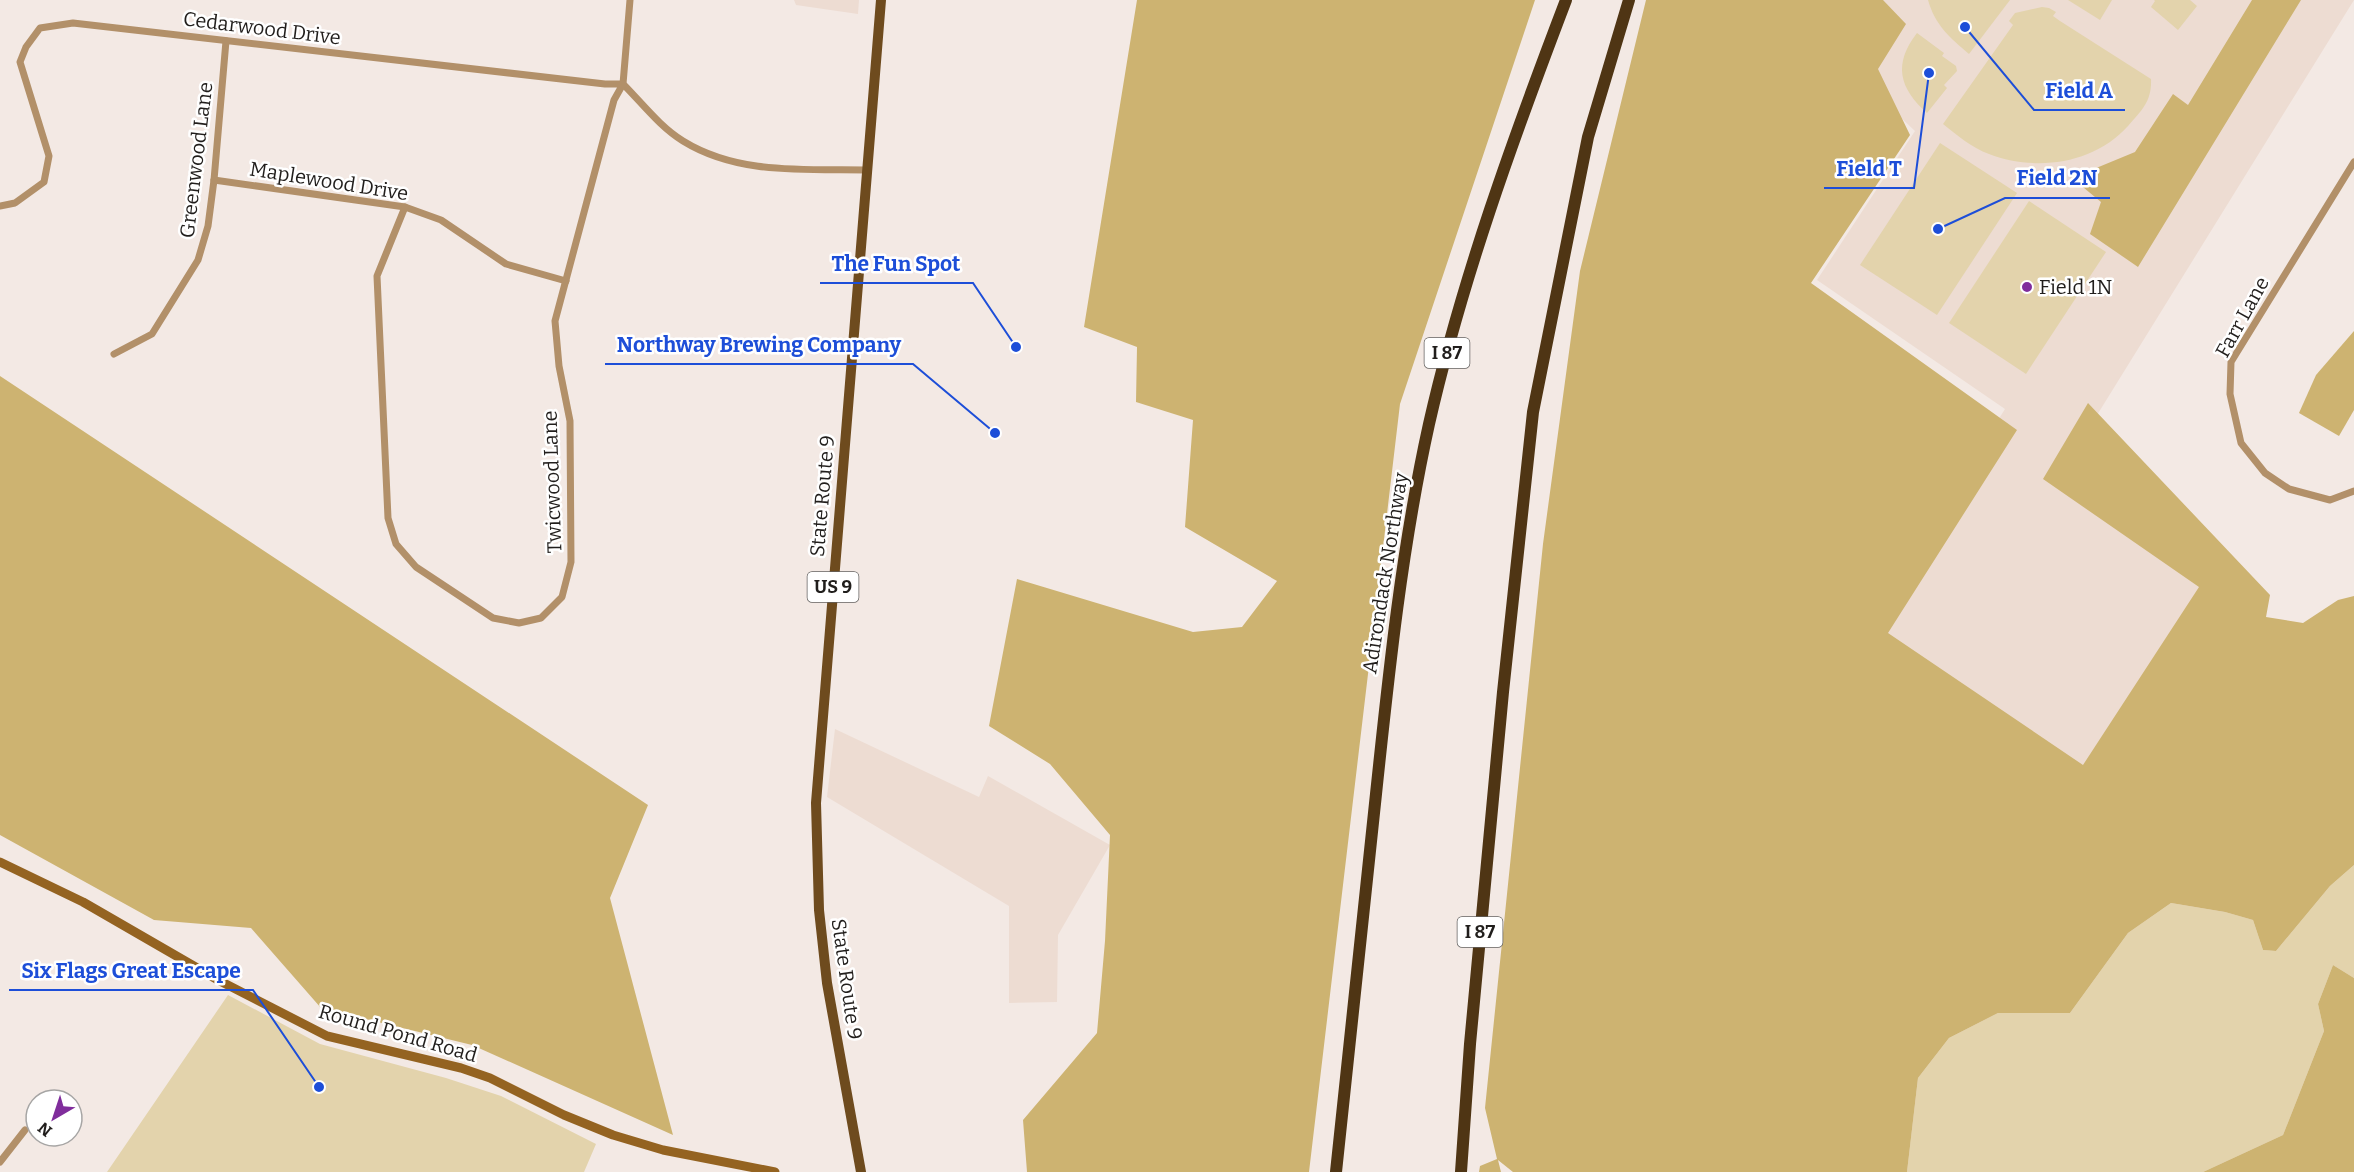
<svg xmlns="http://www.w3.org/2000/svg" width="2354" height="1172" viewBox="0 0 2354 1172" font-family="Bitter,serif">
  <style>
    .built { fill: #eddcd2 }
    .green { fill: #e3d3ac }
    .forest { fill: #cdb371 }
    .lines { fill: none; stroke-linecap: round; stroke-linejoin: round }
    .street { stroke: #b29069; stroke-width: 7 }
    .secondary { stroke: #946321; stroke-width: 9 }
    .primary { stroke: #6e4b1e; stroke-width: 10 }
    .highway { stroke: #4f3514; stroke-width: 12 }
    .poi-dot { fill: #802d9c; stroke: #fff; stroke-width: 2 }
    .labels { text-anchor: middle; stroke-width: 5; stroke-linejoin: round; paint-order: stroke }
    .shield { fill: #fff; stroke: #646260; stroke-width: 1.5 }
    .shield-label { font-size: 18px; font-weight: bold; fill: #211e1c }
    .street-label { font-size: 20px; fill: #211e1c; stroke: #fff }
    .poi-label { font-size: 20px; fill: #211e1c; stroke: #fff; text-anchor: start }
    .leader { fill: none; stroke: #1d4ed8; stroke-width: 2 }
    .callout-dot { fill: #1d4ed8; stroke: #fff; stroke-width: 2 }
    .callout-label { font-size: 21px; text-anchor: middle; font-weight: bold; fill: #1d4ed8; stroke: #fff; stroke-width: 5; stroke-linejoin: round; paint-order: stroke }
  </style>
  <rect width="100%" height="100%" fill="#f3e9e4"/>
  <g class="built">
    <path d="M794 0H859L858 14 796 5Z"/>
    <path d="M1879 0H2354L2063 470 2227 579 2096 795 1863 634 2005 409 1817 280 1915 131 1859 78Z"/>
    <path d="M835 729 979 797 988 776 1110 845 1058 935 1057 1002 1009 1003V906L827 797Z"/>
  </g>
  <g class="green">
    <path d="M1928 0H2010L1969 54C1950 38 1935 25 1928 0Z"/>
    <path d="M2068 0H2112L2100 20Z"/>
    <path d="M2154 0H2190L2197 6 2178 30 2151 7 2155 1Z"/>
    <path d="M2042 7 2049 8 2056 12 2053 16 2060 21 2151 79C2152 101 2142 110 2128 126 2094 164 2036 172 1989 154 1972 148 1957 135 1943 124L2013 25 2009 21 2015 13Z"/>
    <path d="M1917 33 1944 53 1942 56 1956 66 1957 71 1944 85 1947 88 1927 113C1899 88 1893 64 1917 33Z"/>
    <path d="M1940 143 2017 193 1937 315 1860 265Z"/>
    <path d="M2029 201 2106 252 2026 374 1949 323Z"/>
    <path d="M2354 865V978L2333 965 2318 1004 2324 1031 2283 1135 2203 1172H1907L1918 1078 1949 1038 1998 1013H2070L2128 933 2171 903 2225 912 2253 920 2263 950 2276 951 2330 886Z"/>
    <path d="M228 995 320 1044 446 1078 501 1096 596 1144 584 1172H107Z"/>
  </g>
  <g class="forest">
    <path d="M1137 0H1535L1400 404 1309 1172H1027L1023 1120 1097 1033 1105 941 1110 835 1050 764 989 726 1017 579 1193 632 1242 627 1277 581 1185 527 1193 420 1136 402 1137 347 1084 327Z"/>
    <path d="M1646 0H1883L1906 24 1878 69 1910 135 1811 283 2017 430 1888 633 2083 765 2199 587 2043 479 2088 403 2270 595 2266 617 2303 623 2338 600 2354 596V865L2330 886 2276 951 2263 950 2253 920 2225 912 2171 903 2128 933 2070 1013H1998L1949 1038 1918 1078 1907 1172H1513L1498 1160 1501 1172H1479L1480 1166 1497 1159 1485 1108 1543 544 1580 271Z"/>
    <path d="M2252 0H2301L2138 267 2090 234 2101 202 2072 178 2135 152 2173 94 2188 105Z"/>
    <path d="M2354 331V410L2339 436 2299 413 2316 375Z"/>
    <path d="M0 376 648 805 610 898 673 1135 472 1045 321 1008 251 928 154 920 0 835Z"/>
    <path d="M2333 965 2354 978V1172H2203L2283 1135 2324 1031 2318 1004Z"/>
  </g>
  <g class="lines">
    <g class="street">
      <path d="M630 0 623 84C642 103 660 127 683 141 738 175 804 169 866 170"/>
      <path d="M2354 162 2231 362 2230 394 2241 443 2265 473 2289 489 2330 500 2354 491"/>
      <path d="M214 180 405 207 441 220 506 264 566 281"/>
      <path d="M0 206 15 203 44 182 49 156 20 62 26 47 40 28 73 23 605 84H623L614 100 555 321 559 366 570 421 571 562 562 597 541 618 519 623 493 618 416 567 396 544 388 518 377 276 405 207"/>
      <path d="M114 354 152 334 198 260 208 226 214 180 226 41"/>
      <path d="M0 1162 25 1130"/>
    </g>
    <path class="secondary" d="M0 862 83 902 218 980 327 1036 461 1068 490 1078 564 1115 613 1135 663 1150 775 1172"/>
    <path class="primary" d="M861 1172 827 983 819 910 816 803 881 0"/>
    <g class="highway">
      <path d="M1336 1172C1349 1046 1362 920 1376 794 1389 670 1402 546 1429 424 1462 279 1513 139 1566 0"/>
      <path d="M1461 1172 1470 1044 1503 692 1533 412 1588 137 1629 0"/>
    </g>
  </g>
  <circle class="poi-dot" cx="2027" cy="287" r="6"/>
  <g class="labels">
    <g class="shield">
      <rect x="1424.5" y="338" width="45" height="30" rx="4.5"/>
      <rect x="807.5" y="572" width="51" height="30" rx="4.5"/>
      <rect x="1457.5" y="917" width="45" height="30" rx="4.5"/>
    </g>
    <g class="shield-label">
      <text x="1447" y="359">I 87</text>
      <text x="833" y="593">US 9</text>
      <text x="1480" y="938">I 87</text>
    </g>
    <g class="street-label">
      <text transform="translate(262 28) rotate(7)" y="7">Cedarwood Drive</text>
      <text transform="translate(196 160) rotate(-83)" y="7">Greenwood Lane</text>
      <text transform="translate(329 181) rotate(9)" y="7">Maplewood Drive</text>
      <text transform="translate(2242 317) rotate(-61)" y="7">Farr Lane</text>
      <text transform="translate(552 482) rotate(-92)" y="7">Twicwood Lane</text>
      <text transform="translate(822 496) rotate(-85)" y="7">State Route 9</text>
      <text transform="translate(1385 573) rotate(-81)" y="7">Adirondack Northway</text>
      <text transform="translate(847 979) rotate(82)" y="7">State Route 9</text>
      <text transform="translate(398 1033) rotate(16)" y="7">Round Pond Road</text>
    </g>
    <g class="poi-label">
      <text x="2039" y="294">Field 1N</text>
    </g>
  </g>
  <path class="leader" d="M1965 27L2034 110H2125M1929 73L1914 188H1824M1938 229L2005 198H2110M1016 347L973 283H820M995 433L913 364H605M319 1087L253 990H9"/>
  <g class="callout-dot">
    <circle cx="1965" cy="27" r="6"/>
    <circle cx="1929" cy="73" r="6"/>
    <circle cx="1938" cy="229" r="6"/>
    <circle cx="1016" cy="347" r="6"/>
    <circle cx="995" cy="433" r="6"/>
    <circle cx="319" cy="1087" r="6"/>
  </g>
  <g class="callout-label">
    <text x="2079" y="98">Field A</text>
    <text x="1869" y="176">Field T</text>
    <text x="2057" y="185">Field 2N</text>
    <text x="896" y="271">The Fun Spot</text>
    <text x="759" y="352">Northway Brewing Company</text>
    <text x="131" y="978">Six Flags Great Escape</text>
  </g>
  <g transform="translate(54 1118) rotate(219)"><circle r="28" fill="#ffffff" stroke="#a6a5a4" stroke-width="1.5"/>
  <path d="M0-4.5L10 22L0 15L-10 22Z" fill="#802d9c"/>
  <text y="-9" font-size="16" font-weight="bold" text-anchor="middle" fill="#211e1c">N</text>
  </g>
</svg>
